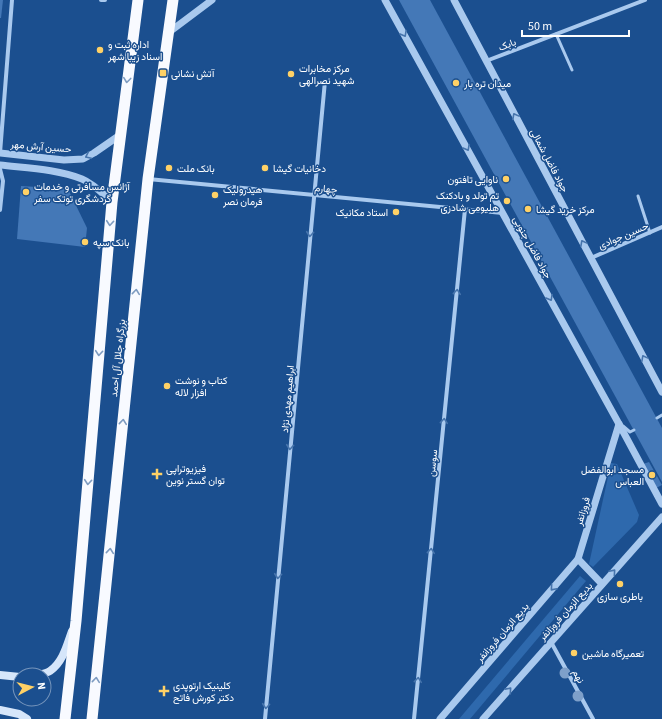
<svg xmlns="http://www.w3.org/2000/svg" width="662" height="719" viewBox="0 0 662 719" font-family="'Source Sans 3',Vazirmatn,sans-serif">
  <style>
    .green { fill: #2e69ad }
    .building { fill: #4478b7 }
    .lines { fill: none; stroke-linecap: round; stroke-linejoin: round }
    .service { stroke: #a9c9ee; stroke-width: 3 }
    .minor { stroke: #a9c9ee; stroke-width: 4 }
    .tertiary { stroke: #a9c9ee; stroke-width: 7 }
    .secondary { stroke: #d6e6fa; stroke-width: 8 }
    .trunk { stroke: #f8faff; stroke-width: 11 }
    .tree { fill: #7ea0ca }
    .oneway { stroke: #4674ac }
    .oneway2 { stroke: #7e9cc1 }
    .poi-dot { fill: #ffd166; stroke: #1b4f8f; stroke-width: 1.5 }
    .labels { text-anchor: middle; stroke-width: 3; stroke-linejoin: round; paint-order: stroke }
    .poi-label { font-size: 10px; fill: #fff; stroke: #1b4f8f; text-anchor: start }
    .street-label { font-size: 10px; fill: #fff; stroke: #1b4f8f }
  </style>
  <rect width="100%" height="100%" fill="#1b4f8f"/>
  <g class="green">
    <path d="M611 463 617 464 639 515 637 522 593 567 589 564Z"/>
    <path d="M580 576 586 581 470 719H459Z"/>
  </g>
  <g class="building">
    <path d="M0 0H3L1 18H0Z"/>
    <path d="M399 0H430L662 428V482Z"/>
    <path d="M21 186 68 189 87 228 85 247 17 239Z"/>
    <path d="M649 462 662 485 656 488 643 464Z"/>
  </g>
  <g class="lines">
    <g class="service">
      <path d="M556 34 572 70"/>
      <path d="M638 196 650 233"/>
      <path d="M657 418 662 415"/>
      <path d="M623 426 630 432 634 430"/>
    </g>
    <g class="minor">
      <path d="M101 0H105"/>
      <path d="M486 61 645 0"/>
      <path d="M0 153 12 0"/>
      <path d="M0 169 3 181 0 210"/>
      <path d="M148 179 503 213"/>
      <path d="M591 258 662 227"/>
      <path d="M551 642 593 719"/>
      <path d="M265 719 325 81"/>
      <path d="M414 719 465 209"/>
    </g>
    <g class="tertiary">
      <path d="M385 0 619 424 662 504"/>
      <path d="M454 0 662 392"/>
      <path d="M168 33 212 0"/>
      <path d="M0 153 64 160 83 159 94 153 120 135"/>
      <path d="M0 165C26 168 58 169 82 179 94 184 103 194 112 202"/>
      <path d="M578 559 602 584"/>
      <path d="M440 719 578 559 619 424"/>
      <path d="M483 719 662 517"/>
    </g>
    <g class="secondary">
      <path d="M0 675 20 677"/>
      <path d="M38 675C42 674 47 673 50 671 63 662 67 645 72 631"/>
      <path d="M0 710 19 714 27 719"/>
    </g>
    <g class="trunk">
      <path d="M65 719 76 621 112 202 138 0"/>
      <path d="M92 719 148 179 173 0"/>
    </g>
  </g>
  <g class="tree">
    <circle cx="565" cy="673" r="5.5"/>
    <circle cx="578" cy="696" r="5.5"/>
  </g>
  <defs><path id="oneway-chevron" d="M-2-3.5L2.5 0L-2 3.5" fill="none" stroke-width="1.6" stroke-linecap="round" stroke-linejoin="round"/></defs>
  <g class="oneway">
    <use href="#oneway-chevron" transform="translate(404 34) rotate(61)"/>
    <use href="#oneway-chevron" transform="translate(515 116) rotate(-118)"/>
    <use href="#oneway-chevron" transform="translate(467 148) rotate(61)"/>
    <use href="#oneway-chevron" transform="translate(88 156) rotate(155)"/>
    <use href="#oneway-chevron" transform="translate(310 234) rotate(95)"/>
    <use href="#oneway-chevron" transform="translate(583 243) rotate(-118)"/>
    <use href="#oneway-chevron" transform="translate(457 292) rotate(-84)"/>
    <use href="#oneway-chevron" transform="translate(550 298) rotate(61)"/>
    <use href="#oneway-chevron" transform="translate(644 358) rotate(-118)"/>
    <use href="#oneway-chevron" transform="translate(444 421) rotate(-84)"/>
    <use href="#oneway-chevron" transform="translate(290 447) rotate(95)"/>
    <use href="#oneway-chevron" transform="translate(431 551) rotate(-84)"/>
    <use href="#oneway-chevron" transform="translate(613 572) rotate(-49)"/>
    <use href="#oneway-chevron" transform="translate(278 576) rotate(95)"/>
    <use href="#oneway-chevron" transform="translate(553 588) rotate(131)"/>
    <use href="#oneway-chevron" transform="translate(418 680) rotate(-84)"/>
    <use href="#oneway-chevron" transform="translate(509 690) rotate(-48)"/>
    <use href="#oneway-chevron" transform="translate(266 706) rotate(95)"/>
  </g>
  <g class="oneway2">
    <use href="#oneway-chevron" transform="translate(127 80) rotate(97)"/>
    <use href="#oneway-chevron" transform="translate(110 223) rotate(95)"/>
    <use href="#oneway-chevron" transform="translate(136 292) rotate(-84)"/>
    <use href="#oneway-chevron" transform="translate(99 353) rotate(95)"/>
    <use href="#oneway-chevron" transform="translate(123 422) rotate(-84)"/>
    <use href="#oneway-chevron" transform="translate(88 482) rotate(95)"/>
    <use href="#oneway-chevron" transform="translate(110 551) rotate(-84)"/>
    <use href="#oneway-chevron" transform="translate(96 680) rotate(-84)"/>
  </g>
  <g class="poi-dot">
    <circle cx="100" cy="50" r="4"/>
    <rect x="159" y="69" width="8" height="8" rx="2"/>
    <circle cx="291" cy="74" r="4"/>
    <circle cx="456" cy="83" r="4"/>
    <circle cx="169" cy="168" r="4"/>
    <circle cx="265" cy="168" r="4"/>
    <circle cx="506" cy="179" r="4"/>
    <circle cx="26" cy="192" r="4"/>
    <circle cx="215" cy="195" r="4"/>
    <circle cx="507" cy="201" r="4"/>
    <circle cx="528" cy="209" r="4"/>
    <circle cx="396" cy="212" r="4"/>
    <circle cx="85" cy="242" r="4"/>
    <circle cx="167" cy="386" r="4"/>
    <path d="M155 468h4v4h4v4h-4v4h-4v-4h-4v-4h4z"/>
    <circle cx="652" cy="475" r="4"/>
    <circle cx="620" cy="584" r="4"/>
    <circle cx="574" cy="653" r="4"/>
    <path d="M162 685h4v4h4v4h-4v4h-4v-4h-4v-4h4z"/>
  </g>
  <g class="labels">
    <g class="poi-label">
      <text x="108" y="48">اداره ثبت و<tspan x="108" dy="12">اسناد زیبا شهر</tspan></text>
      <text x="299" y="72">مرکز مخابرات<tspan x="299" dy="12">شهید نصرالهی</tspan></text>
      <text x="171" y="77">آتش نشانی</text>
      <text x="464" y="87">میدان تره بار</text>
      <text x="177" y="172">بانک ملت</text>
      <text x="273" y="172">دخانیات گیشا</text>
      <text x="498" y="183" text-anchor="end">ناوایی تافتون</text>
      <text x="34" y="190">آژانس مسافرتی و خدمات<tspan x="34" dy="12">گردشگری توتک سفر</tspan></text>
      <text x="223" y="193">هیدرولیک<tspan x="223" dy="12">فرمان نصر</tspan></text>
      <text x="499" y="199" text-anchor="end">تم تولد و بادکنک<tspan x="499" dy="12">هلیومی شادزی</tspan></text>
      <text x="536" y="213">مرکز خرید گیشا</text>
      <text x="388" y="216" text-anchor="end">استاد مکانیک</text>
      <text x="93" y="246">بانک سپه</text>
      <text x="175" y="384">کتاب و نوشت<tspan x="175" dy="12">افزار لاله</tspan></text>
      <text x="166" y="472">فیزیوتراپی<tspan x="166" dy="12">توان گستر نوین</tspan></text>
      <text x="644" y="473" text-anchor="end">مسجد ابوالفضل<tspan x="644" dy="12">العباس</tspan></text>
      <text x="620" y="600" text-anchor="middle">باطری سازی</text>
      <text x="582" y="657">تعمیرگاه ماشین</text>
      <text x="173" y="689">کلینیک ارتوپدی<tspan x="173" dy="12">دکتر کورش فاتح</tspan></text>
    </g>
    <g class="street-label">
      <text transform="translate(507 44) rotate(-21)" y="4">بابک</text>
      <text transform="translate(41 146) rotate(5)" y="4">حسین آرش مهر</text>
      <text transform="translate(550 160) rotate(62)" y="4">جواد فاضل شمالی</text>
      <text transform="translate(326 188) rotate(5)" y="4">چهارم</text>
      <text transform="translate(623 235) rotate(-23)" y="4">حسین جوادی</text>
      <text transform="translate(533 247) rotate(61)" y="4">جواد فاضل جنوبی</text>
      <text transform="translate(117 358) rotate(-84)" y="4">بزرگراه جلال آل احمد</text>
      <text transform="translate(287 399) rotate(-85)" y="4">ابراهیم مهدی نژاد</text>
      <text transform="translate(432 463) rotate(-84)" y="4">سوسن</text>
      <text transform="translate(582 511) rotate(-73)" y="4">فروزانفر</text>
      <text transform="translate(565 611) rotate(-48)" y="4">بدیع‌ الزمان فروزانفر</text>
      <text transform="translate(502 632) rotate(-49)" y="4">بدیع الزمان فروزانفر</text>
      <text transform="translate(579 676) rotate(62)" y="4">نهم</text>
    </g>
  </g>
  <g transform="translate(32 687) rotate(83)"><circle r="19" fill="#1b4f8f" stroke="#7695bc"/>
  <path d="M0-3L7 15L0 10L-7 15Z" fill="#ffd166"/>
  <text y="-6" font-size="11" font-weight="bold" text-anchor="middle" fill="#ffffff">N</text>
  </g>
  <path d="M522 30v6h107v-6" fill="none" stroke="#ffffff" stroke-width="2"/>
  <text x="528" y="30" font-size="12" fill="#ffffff" stroke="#1b4f8f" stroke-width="3" paint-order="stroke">50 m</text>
</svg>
